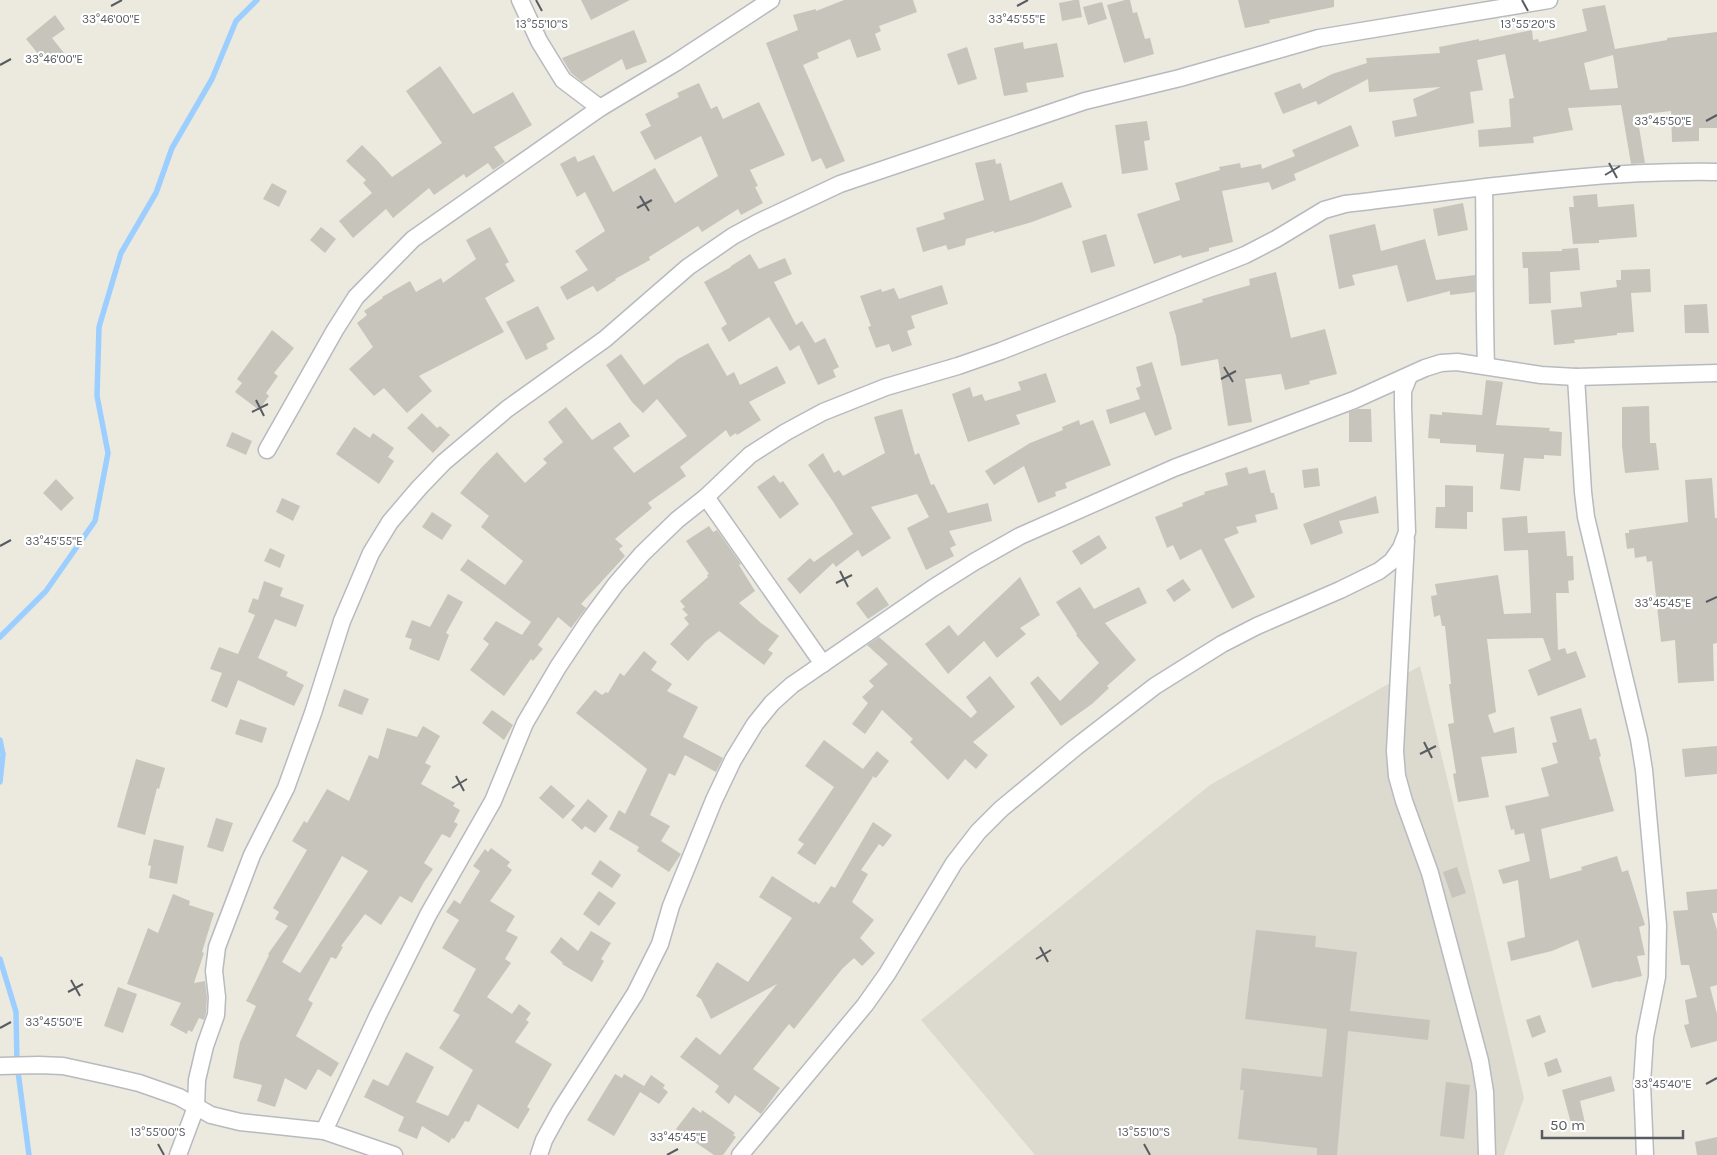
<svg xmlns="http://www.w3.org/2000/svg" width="1717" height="1155" viewBox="0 0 1717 1155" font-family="Karla,sans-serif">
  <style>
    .education { fill: #dcd9ce }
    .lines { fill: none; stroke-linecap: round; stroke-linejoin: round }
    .stream { stroke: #9ccfff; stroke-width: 5.5 }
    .building { fill: #c7c4bc; fill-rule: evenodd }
    .street-casing { stroke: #b7babf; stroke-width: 19 }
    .street { stroke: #fff; stroke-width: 16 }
    .ticks { fill: none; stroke: #585c61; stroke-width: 2 }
    .ticks-label { font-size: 12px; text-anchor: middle; fill: #585c61; stroke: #fff; stroke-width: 4.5; stroke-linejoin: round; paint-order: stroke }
  </style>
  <rect width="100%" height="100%" fill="#eceadf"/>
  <path class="education" d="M1420 666 1524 1098 1504 1155H1035L921 1020 1210 785Z"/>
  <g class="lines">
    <g class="stream">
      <path d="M0 637 46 591 95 521 108 453 97 396 99 327 121 253 156 193 172 148 212 79 236 21 257 0"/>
      <path d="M0 740 3 754 0 782"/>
      <path d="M0 959 16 1012 17 1064 29 1155"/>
    </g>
  </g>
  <g class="building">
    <path d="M581 0H630L591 20Z"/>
    <path d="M844 0H913L917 12 879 26 881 31 875 34 881 50 857 58 850 39 817 53 819 58 803 65 845 161 826 169 821 158 812 162 766 43 798 30 793 15 816 9V11Z"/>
    <path d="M1074 0H1079L1082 17 1062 21 1059 3Z"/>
    <path d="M1125 0H1130L1133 13 1137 12 1145 39 1150 38 1154 54 1124 63 1107 5Z"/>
    <path d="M1238 0H1334V7L1269 20 1270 23 1245 28Z"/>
    <path d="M1102 2 1107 19 1088 25 1083 7Z"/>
    <path d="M1605 5 1615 49 1667 40V38L1717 32V128H1699V141L1672 142 1671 111 1637 115 1645 163 1631 164 1621 105 1568 108 1573 130 1533 137 1534 143 1479 147 1478 130 1511 127 1509 99 1514 98 1505 54 1477 60 1483 90 1470 92 1474 123 1395 137 1392 121 1417 116 1413 99 1441 87 1369 92 1368 79 1318 105 1316 101 1283 114 1274 93 1300 83 1303 89 1332 74 1367 63 1366 58 1440 53 1439 47 1479 39V41L1532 30 1533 40 1538 39 1539 42 1587 31 1582 9ZM1613 55 1618 88 1590 90 1584 63Z"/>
    <path d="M55 15 65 29 52 38 64 53 48 66 26 39Z"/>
    <path d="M634 30 647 62 626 70 622 59 582 82 571 73 562 58Z"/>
    <path d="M1023 42 1024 49 1057 43 1064 77 1026 83 1028 92 1004 96 994 48Z"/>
    <path d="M967 47 977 79 958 85 947 54Z"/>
    <path d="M440 66 473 114 513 92 532 125 494 147 505 162 493 170 488 163 466 178 464 174 434 195 429 188 393 218 386 209 353 238 339 221 372 193 363 183 366 180 346 161 362 145 378 161 392 177 442 143 406 91Z"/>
    <path d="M699 83 711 109 717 106 723 119 759 102 785 155 750 170 758 186 755 187 763 203 741 215 738 209 702 232 698 226 649 257 650 260 615 279 616 280 597 292 593 286 567 300 560 287 588 270 575 251 605 231 585 192 577 197 560 164 575 156 578 162 594 155 613 192 655 168 675 203 718 176 701 136 655 160 640 132 651 126 645 114 679 97 677 93Z"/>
    <path d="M1147 121 1150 140 1144 141 1148 170 1122 174 1115 125Z"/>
    <path d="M1351 125 1359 146 1294 174 1296 180 1272 190 1269 182 1222 191 1233 242 1209 248V251L1182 258 1181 255 1154 264 1137 214 1180 200 1175 183 1220 170 1219 167 1240 163 1241 168 1261 164 1262 169 1295 156 1292 150Z"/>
    <path d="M995 159 996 164 1001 163 1010 201 1062 182 1072 207 1032 222 994 233V231L966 239 965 245 948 250 946 245 923 252 916 228 945 219 943 213 984 200 975 163Z"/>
    <path d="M272 183 287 191 279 207 263 199Z"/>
    <path d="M1597 194 1598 207 1634 204 1637 237 1599 240V243L1573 244 1569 207H1574L1573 196Z"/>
    <path d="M1463 203 1468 230 1438 236 1433 209Z"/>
    <path d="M1375 224 1381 251 1425 239 1436 280 1475 275V292L1450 295V291L1407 302 1397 265 1352 275 1355 285 1339 289 1329 235Z"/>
    <path d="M321 227 336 239 325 253 310 240Z"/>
    <path d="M490 227 509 262 505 264 515 281 485 298 504 332 419 376 432 391 407 413 384 388 374 396 349 369 373 347 357 323 367 315 364 311 383 298 382 297 410 281 416 292 441 278 443 283 476 259 466 240Z"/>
    <path d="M1106 234 1115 266 1091 273 1082 241Z"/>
    <path d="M1578 248 1580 270 1550 272 1551 303 1529 304 1528 268H1523L1522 252 1562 251V249Z"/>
    <path d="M750 254 759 269 785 258 792 274 774 282 796 325 802 321 815 343 825 338 839 367 833 370 836 377 818 385 799 345 790 351 769 317 729 342 721 328 727 324 704 282 731 267V266Z"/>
    <path d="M1650 269 1651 292 1631 293 1634 332 1617 333V335L1574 340 1575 343 1554 345 1551 310 1582 307 1580 292 1617 287 1616 280H1621V270Z"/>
    <path d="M1276 272 1291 338 1325 329 1337 374 1309 381 1310 384 1285 390 1281 374 1245 379 1252 422 1228 426 1218 359 1181 366 1176 336 1169 312 1203 302 1202 299 1250 285 1249 279Z"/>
    <path d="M942 285 948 304 911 316 915 328 907 331 912 345 892 352 889 344 876 348 868 327 871 326 860 296 881 289 882 292 894 288 899 299Z"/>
    <path d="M1707 304 1709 333H1685L1684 305Z"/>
    <path d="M538 306 555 339 546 344 548 349 526 360 506 322Z"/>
    <path d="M272 330 294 348 274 373 278 376 266 393 269 396 259 410 235 392 242 383 237 379Z"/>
    <path d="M708 343 727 376 734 372 740 385 777 366 786 383 749 402 761 420 737 435 736 433 730 437 726 430 680 467 686 476 648 503 652 508 615 539 623 546 619 549 625 556 581 604 586 608 571 628 558 617 538 645 543 649 533 661 531 659 504 696 470 670 489 644 483 639 496 621 522 635 531 622 460 570 468 559 505 585 523 561 481 527 489 516 460 493 481 468 497 452 525 483 547 463 543 459 563 442 548 422 566 407 592 440 620 422 630 436 613 448 634 473 687 436 657 399 643 413 632 402 606 365 621 354 644 385 678 359Z"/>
    <path d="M1152 362 1172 429 1155 436 1145 412 1110 424 1106 410 1140 399 1136 388 1141 386 1136 367Z"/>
    <path d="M1046 373 1056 402 1016 415 1020 424 968 442 952 394 970 387 973 397 982 394 985 401 1021 390 1018 382Z"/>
    <path d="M1486 380 1503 382 1496 425 1550 428 1549 431 1562 432 1561 456 1544 455V459L1524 458 1520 491 1500 489 1504 454 1476 452V445L1440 443V439L1428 438 1430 414 1442 415V412L1482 415Z"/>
    <path d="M1649 406 1650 443H1656L1659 470 1625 473 1622 446V407Z"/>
    <path d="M902 409 915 455 919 453 931 485 934 484 948 513 988 503 992 521 949 531 956 545 950 548 954 556 926 570 907 528 929 517 917 494 871 507 891 538 862 557 858 550 836 567 833 563 800 594 787 579 810 558 814 562 853 534 834 503 808 465 823 453 834 473 839 470 843 476 885 453 874 417Z"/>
    <path d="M1358 409H1371L1372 442H1349V412Z"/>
    <path d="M422 413 437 428 440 426 450 435 433 453 407 428Z"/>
    <path d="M1079 420 1080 425 1093 420 1111 465 1065 483 1067 488 1055 492 1056 496 1038 503 1024 466 994 485 985 471 1030 443 1063 430 1062 427Z"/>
    <path d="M354 427 370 438 373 433 394 448 388 457 394 461 379 484 336 454Z"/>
    <path d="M232 432 252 441 246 455 226 446Z"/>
    <path d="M1247 467 1249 474 1265 470 1271 493H1274L1278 509 1255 515 1257 522 1236 527 1239 533 1224 539 1255 597 1232 609 1201 549 1180 560 1173 545 1167 548 1155 517 1183 506 1182 503 1205 494 1204 492 1228 485 1225 473Z"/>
    <path d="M1318 468 1320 486 1304 488 1302 470Z"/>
    <path d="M774 475 780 483 783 481 799 504 780 519 757 487Z"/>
    <path d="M1712 478 1715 518H1717V643L1713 644 1714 681 1678 683 1675 640 1661 642 1652 561 1647 562 1646 556 1635 558 1634 548 1627 549 1625 533H1629V530L1688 522 1685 480Z"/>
    <path d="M56 479 74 498 61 511 43 493Z"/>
    <path d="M1445 485 1473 486V512H1467V529L1435 528 1436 507H1445Z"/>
    <path d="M1376 496 1379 513 1339 521 1343 533 1311 545 1303 524Z"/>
    <path d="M282 498 300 506 293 521 276 512Z"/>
    <path d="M432 512 452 525 442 540 422 527Z"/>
    <path d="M1527 516 1528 533 1565 531 1567 556H1573L1574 580 1568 581 1569 593H1556L1558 650 1565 648 1567 654 1576 651 1586 677 1538 696 1528 670 1551 660 1543 638 1487 639 1496 712 1488 715 1494 733 1514 727 1517 753 1481 757 1489 797 1458 802 1453 774 1456 773 1448 724 1454 723 1449 684H1451L1445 626H1442L1440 615 1434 617 1431 596 1437 595 1435 584 1498 575 1504 614 1531 613 1528 550 1504 551 1502 518Z"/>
    <path d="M709 526 713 532 717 530 741 564 739 565 755 591 739 603 761 623 779 636 768 650 773 653 764 665 719 631 705 642 688 661 670 644 689 624 684 618 688 615 682 609 685 607 680 601 708 577 707 575 709 574 686 541Z"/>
    <path d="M1099 535 1107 548 1081 565 1072 551Z"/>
    <path d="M270 548 285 555 280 568 264 561Z"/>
    <path d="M1020 577 1040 615 1020 628 1026 634 997 658 984 641 948 674 925 644 949 625 958 636Z"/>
    <path d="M1183 579 1191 590 1174 602 1166 590Z"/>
    <path d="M264 581 283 588 280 596 304 605 296 627 275 619 258 658 288 672 286 676 304 685 294 706 238 680 227 708 211 701 222 673 210 669 219 647 238 654 255 615 248 612 253 598 258 600Z"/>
    <path d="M877 587 889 605 868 619 856 603Z"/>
    <path d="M1080 587 1094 609 1139 587 1147 603 1105 623 1136 660 1107 686 1109 688 1092 704 1061 726 1030 683 1038 676 1060 701 1099 663 1076 635 1077 634 1056 602Z"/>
    <path d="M448 594 463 602 446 633 449 635 439 661 409 649 412 639 405 637 412 620 430 627Z"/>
    <path d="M879 637 971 718 977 712 966 697 990 676 1015 707 973 742 988 755 976 769 965 759 948 780 910 742 913 739 882 710 865 734 852 724 868 703 862 697 874 686 869 681 888 664 867 645Z"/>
    <path d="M644 651 657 662 651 670 672 684 667 691 698 707 683 737 723 758 716 772 685 755 675 776 669 773 650 815 670 826 661 841 681 854 669 872 637 851 639 847 609 829 619 810 625 814 647 769 576 713 595 690 602 695 606 692 608 693 620 673 624 676Z"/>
    <path d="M344 689 369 699 362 715 338 706Z"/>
    <path d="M1581 708 1590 740 1596 738 1601 756 1599 757 1614 811 1541 829 1550 879 1582 870 1581 867 1617 856 1622 872 1628 870 1645 925 1639 927 1645 955 1637 956 1642 976 1618 982V981L1592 988 1578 940 1552 951 1511 961 1507 942 1525 937 1518 880 1503 884 1498 870 1530 861 1524 833 1515 835 1514 829 1511 830 1505 806 1549 796 1541 768 1558 763 1552 743 1557 742 1550 717Z"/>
    <path d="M492 710 513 725 504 740 482 723Z"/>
    <path d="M240 719 267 728 262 743 235 734Z"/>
    <path d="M423 726 440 736 425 763 431 766 421 784 455 803 453 806 460 810 454 822 458 824 450 838 442 834 424 863 433 869 424 882 412 903 400 896 381 925 365 914 341 946 343 947 336 959 331 957 308 1000 313 1003 296 1036 339 1063 331 1077 318 1069 306 1090 285 1078 275 1107 257 1101 262 1085 233 1078 240 1042 256 1006 246 1001 269 955 268 954 288 926 275 919 279 912 273 908 307 850 292 841 304 821 307 823 327 789 349 801 369 755 378 759 387 728 417 737ZM342 856 368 871 300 973 282 962Z"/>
    <path d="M824 740 863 769 877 751 889 761 876 778 870 775 873 777 815 865 797 853 804 844 798 840 834 787 805 766Z"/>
    <path d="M1717 746V774L1685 777 1682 749Z"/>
    <path d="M136 759 165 768 159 789 157 788 145 835 117 827Z"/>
    <path d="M551 785 575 806 563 819 539 798Z"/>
    <path d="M588 799 608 816 595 833 585 826 582 830 571 820Z"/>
    <path d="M216 818 233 823 223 852 207 847Z"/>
    <path d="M873 822 892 835 883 847 879 844 861 870 868 874 852 902 874 920 860 938 875 953 862 966 854 958 842 969 794 1029 789 1024 753 1069 780 1088 761 1114 735 1095 729 1104 715 1092 719 1086 680 1057 696 1037 720 1055 777 984 711 1019 701 999 696 996 717 962 748 982 792 918 759 897 772 876 814 903 815 901 819 904 831 886 835 888Z"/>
    <path d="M154 839 184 846 177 884 149 878 151 866 148 865Z"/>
    <path d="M491 848 510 862 507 866 512 870 490 901 515 916 506 931 518 937 505 959 511 963 487 997 512 1014 519 1004 531 1013 526 1020 529 1022 515 1042 552 1064 527 1107 530 1109 518 1129 478 1104 469 1122 465 1121 454 1139 452 1138 449 1143 422 1126 417 1139 398 1131 404 1117 364 1097 373 1079 388 1086 406 1052 434 1067 416 1102 448 1116 473 1070 439 1048 460 1015 453 1011 476 969 442 948 459 920 446 912 454 900 460 904 480 871 473 866 485 849 488 852Z"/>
    <path d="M600 860 621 875 612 888 591 874Z"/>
    <path d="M1457 867 1466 893 1452 898 1443 872Z"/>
    <path d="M1717 889V913H1712L1717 930V985L1710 987 1717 1014V1041L1691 1048 1684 1025 1689 1024 1685 1000 1697 997 1689 965H1681L1673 911 1688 910 1686 892Z"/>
    <path d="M599 891 616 903 599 926 583 914Z"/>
    <path d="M173 894 190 901 189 905 214 913 202 952 204 953 194 983 205 981 207 997 206 1013 204 1020 199 1018 192 1032 188 1030 187 1034 170 1025 181 1003 127 984 148 928 158 933Z"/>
    <path d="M1256 930 1316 936 1315 947 1357 952 1350 1011 1430 1020 1428 1040 1348 1031 1337 1155H1317V1148L1238 1139 1244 1090H1240L1242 1068 1322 1077 1327 1029 1245 1019Z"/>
    <path d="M591 931 611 943 601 959 604 961 592 982 562 964 563 963 550 952 561 937 578 951Z"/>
    <path d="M118 987 137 994 123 1033 104 1026Z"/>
    <path d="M1540 1015 1546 1032 1532 1038 1526 1020Z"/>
    <path d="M1557 1058 1562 1072 1548 1077 1544 1063Z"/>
    <path d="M615 1074 622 1078 624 1074 644 1086 641 1091 651 1075 665 1085 663 1088 668 1092 659 1104 640 1092 614 1136 587 1120Z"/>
    <path d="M1611 1076 1615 1091 1580 1101 1585 1123 1572 1127 1562 1090Z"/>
    <path d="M1446 1082 1470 1085 1464 1139 1440 1136Z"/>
    <path d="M693 1107 701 1113 702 1110 735 1133 733 1135 736 1137 723 1155H714L676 1129Z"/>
    <path d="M1717 1137V1155H1697L1695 1142Z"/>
  </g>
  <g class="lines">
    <defs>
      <g id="street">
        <path d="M520 0 539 41 563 80 600 108"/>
        <path d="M1484 188C1485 247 1484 306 1486 365"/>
        <path d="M1576 377 1583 492 1586 517 1639 739 1644 770 1658 925 1657 977 1645 1037 1642 1083 1645 1155"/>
        <path d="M267 450 335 330 356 297 413 239 600 108 675 63 771 0"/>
        <path d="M706 497 823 664"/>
        <path d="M1406 540 1395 751 1397 776 1404 801 1430 873 1480 1061 1485 1092 1487 1155"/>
        <path d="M0 1066 39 1065 63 1066 109 1076 139 1083 179 1097 211 1115 240 1122 324 1131 394 1155"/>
        <path d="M324 1131 378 1015 428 915 493 801 525 723 558 667 588 622 616 584 642 554 677 520 706 497 750 455 786 432 823 412 886 387 958 366 1001 351 1245 255 1276 239 1324 210 1345 204C1468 190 1592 170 1717 172"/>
        <path d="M178 1155 196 1107 197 1080 205 1046 216 1015 217 997 214 971 217 947 252 855 286 788 313 713 342 621 371 553 390 522 419 488 444 462 507 409 605 339 688 267 733 236 757 223 840 184 1085 101 1180 78 1319 38 1549 0"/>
        <path d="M539 1155 544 1140 560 1111 635 994 660 944 671 906 714 800 733 760 755 724 772 703 792 685 933 588 974 562 1020 536 1174 468 1354 400 1425 368 1441 363 1457 362 1541 375 1576 377 1717 373"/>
        <path d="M740 1155 865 1005 887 974 954 863 978 832 1001 809 1076 747 1155 686 1222 644 1257 626 1340 590 1379 571 1392 561 1401 548 1407 532 1403 407V391L1409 376"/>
      </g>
    </defs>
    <use href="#street" class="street-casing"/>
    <use href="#street" class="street"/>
  </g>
  <path class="ticks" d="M536 0 542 11M1522 0 1528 11M111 6 122 0M1017 6 1028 0M0 65 11 59M1706 121 1717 115M1609 163 1617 178M1605 175 1620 166M640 196 649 211M637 208 652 200M1224 367 1233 382M1221 379 1236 371M256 400 264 416M252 412 268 404M0 546 11 540M840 571 848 587M836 583 852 575M1706 602 1717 597M1424 742 1432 758M1420 754 1436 746M456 776 464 791M452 788 467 779M1040 947 1048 962M1036 959 1051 950M71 980 80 996M68 992 83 984M0 1028 11 1022M1706 1084 1717 1078M158 1144 164 1155M1144 1144 1150 1155M667 1155 678 1149"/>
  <g class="ticks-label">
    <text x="111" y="23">33°46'00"E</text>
    <text x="1017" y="23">33°45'55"E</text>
    <text x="1528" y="28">13°55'20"S</text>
    <text x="542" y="28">13°55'10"S</text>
    <text x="54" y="63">33°46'00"E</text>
    <text x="1663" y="125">33°45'50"E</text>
    <text x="54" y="545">33°45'55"E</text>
    <text x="1663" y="607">33°45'45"E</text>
    <text x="54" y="1026">33°45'50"E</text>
    <text x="1663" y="1088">33°45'40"E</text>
    <text x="158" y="1136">13°55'00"S</text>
    <text x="1144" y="1136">13°55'10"S</text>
    <text x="678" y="1141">33°45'45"E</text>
  </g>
  <path d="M1542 1130v8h141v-8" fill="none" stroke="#585c61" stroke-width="2.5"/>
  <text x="1550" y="1130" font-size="15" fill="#585c61" stroke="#ffffff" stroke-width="4" paint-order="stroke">50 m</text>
</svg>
